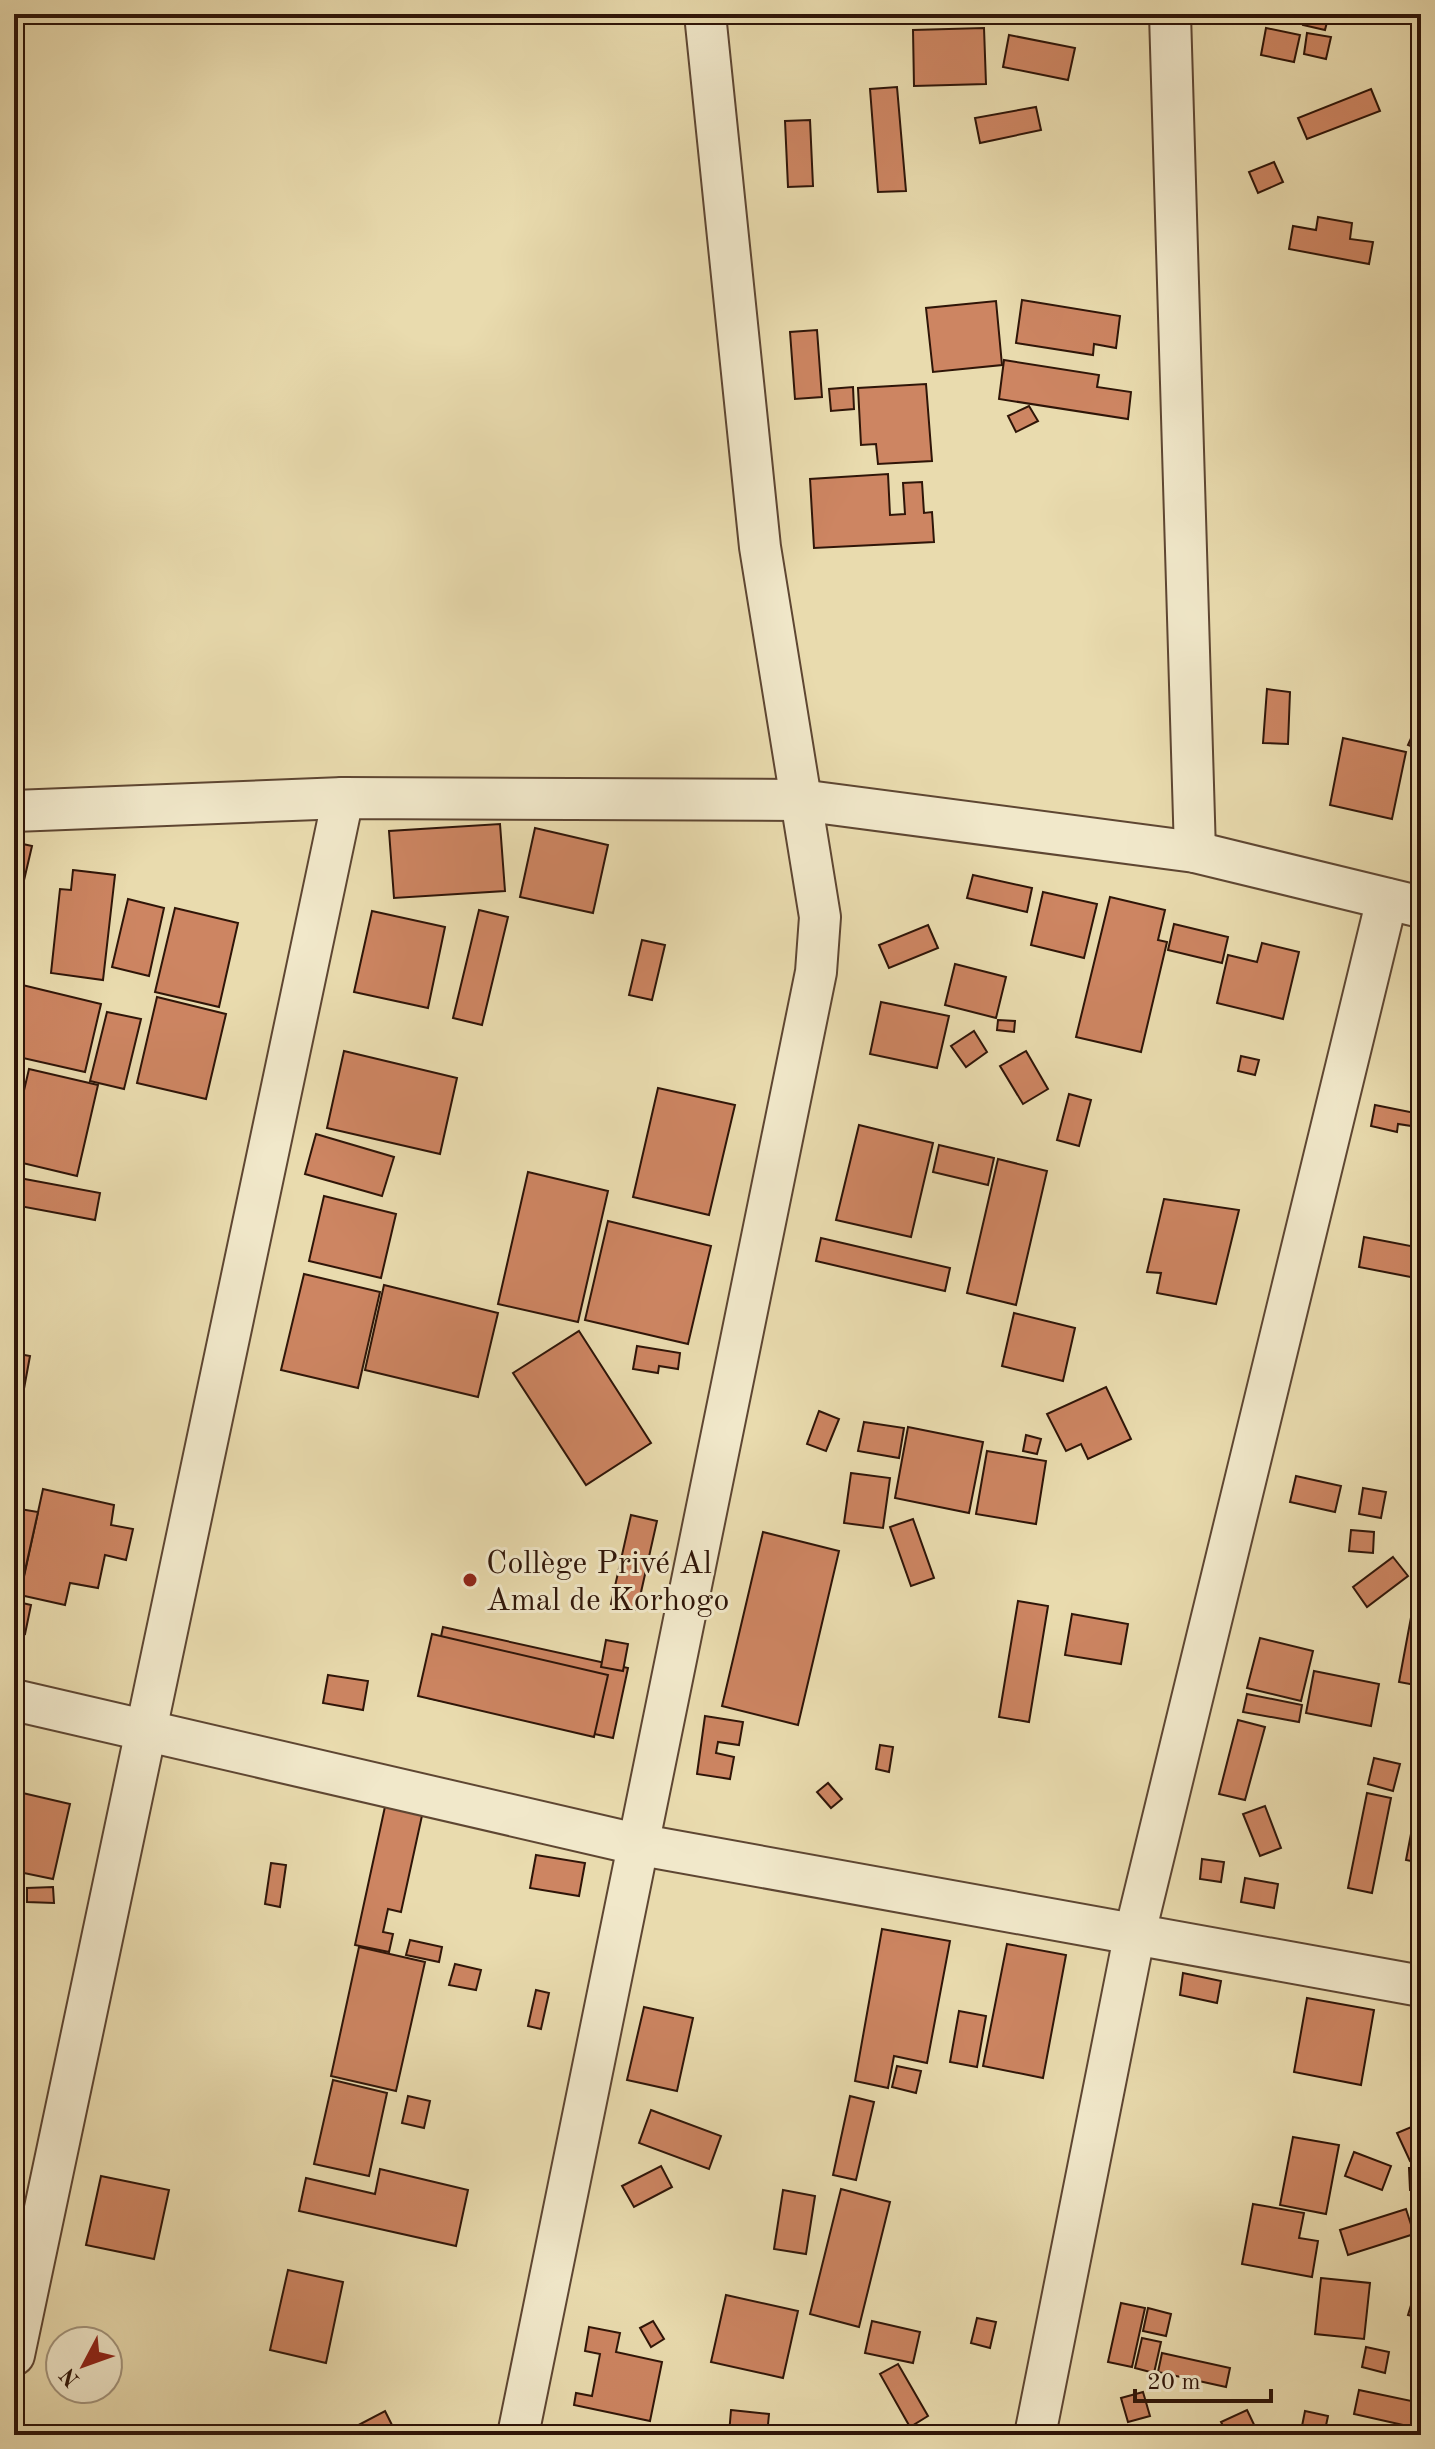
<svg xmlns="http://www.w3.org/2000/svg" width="1435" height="2449" viewBox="0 0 1435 2449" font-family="'Old Standard TT',serif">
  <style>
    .building { fill: #cd8562; stroke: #2f1508; stroke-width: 2 }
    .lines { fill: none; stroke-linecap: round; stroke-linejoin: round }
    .street-casing { stroke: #5e4632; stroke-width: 44 }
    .street { stroke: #f1e8ca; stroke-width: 40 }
    .poi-dot { fill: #8f2418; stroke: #f1e8ca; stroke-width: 3 }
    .labels { text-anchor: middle; stroke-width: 6; stroke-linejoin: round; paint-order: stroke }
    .poi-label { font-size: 32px; fill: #2f1508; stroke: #f1e8ca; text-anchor: start }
  </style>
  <rect width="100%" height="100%" fill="#e9dbae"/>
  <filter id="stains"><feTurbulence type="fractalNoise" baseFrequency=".0025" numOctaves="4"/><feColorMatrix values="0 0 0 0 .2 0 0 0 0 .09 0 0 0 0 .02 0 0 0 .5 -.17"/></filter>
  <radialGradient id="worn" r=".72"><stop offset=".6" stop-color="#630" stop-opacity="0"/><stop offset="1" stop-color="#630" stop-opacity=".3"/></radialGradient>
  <g class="building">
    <path d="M1305 14H1329L1325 30 1303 25Z"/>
    <path d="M984 28 986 84 914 86 913 30Z"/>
    <path d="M1266 28 1300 35 1294 62 1261 55Z"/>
    <path d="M1307 33 1331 37 1326 59 1304 54Z"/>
    <path d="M1009 35 1075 48 1068 80 1003 67Z"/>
    <path d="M897 87 906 191 878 192 870 89Z"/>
    <path d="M1371 89 1380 111 1307 139 1298 118Z"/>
    <path d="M1421 94V121L1415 120Z"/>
    <path d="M1036 107 1041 130 980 143 975 118Z"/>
    <path d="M810 120 813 186 788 187 785 121Z"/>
    <path d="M1274 162 1283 182 1258 193 1249 172Z"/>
    <path d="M1318 217 1352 223 1350 239 1373 242 1369 264 1289 249 1293 226 1316 230Z"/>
    <path d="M1022 300 1120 316 1116 348 1094 344 1093 355 1016 343Z"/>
    <path d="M996 301 1002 365 933 372 926 308Z"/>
    <path d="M817 330 822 397 795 399 790 332Z"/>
    <path d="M1004 360 1099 375 1097 387 1131 392 1128 419 999 399Z"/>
    <path d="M926 384 932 461 878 464 876 444 861 445 858 388Z"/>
    <path d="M853 387 854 409 831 411 829 389Z"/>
    <path d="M1029 406 1038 421 1016 432 1008 416Z"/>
    <path d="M888 474 890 515 905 514 903 483 922 482 924 513 932 512 934 542 814 548 810 479Z"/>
    <path d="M1267 689 1290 692 1288 744 1263 743Z"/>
    <path d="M1421 716V750L1408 745Z"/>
    <path d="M1343 738 1406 752 1392 819 1330 805Z"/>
    <path d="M500 824 505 891 394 898 389 831Z"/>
    <path d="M535 828 608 845 593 913 520 897Z"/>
    <path d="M14 842 32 846 14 923Z"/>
    <path d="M73 870 115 875 103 980 51 973 60 889 71 890Z"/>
    <path d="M973 875 1032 888 1027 912 967 898Z"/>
    <path d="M1043 892 1097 904 1084 958 1031 945Z"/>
    <path d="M1110 897 1165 910 1158 940 1167 942 1141 1052 1076 1037Z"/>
    <path d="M128 899 164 908 149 976 112 967Z"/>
    <path d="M175 908 238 923 219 1007 155 992Z"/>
    <path d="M479 910 508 917 482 1025 453 1018Z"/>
    <path d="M372 911 445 927 428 1008 354 992Z"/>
    <path d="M1174 924 1228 937 1222 963 1168 950Z"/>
    <path d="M928 925 938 948 889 968 879 945Z"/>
    <path d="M642 940 665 945 652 1000 629 995Z"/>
    <path d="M1262 943 1299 952 1283 1019 1217 1003 1228 955 1257 962Z"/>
    <path d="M955 964 1006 977 996 1018 945 1005Z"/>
    <path d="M14 983 101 1004 85 1072 14 1056Z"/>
    <path d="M157 997 226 1014 206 1099 137 1083Z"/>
    <path d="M881 1002 949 1016 937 1068 870 1054Z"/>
    <path d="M107 1012 141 1019 124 1089 90 1081Z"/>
    <path d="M998 1020 1015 1021 1014 1032 997 1030Z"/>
    <path d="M974 1031 987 1052 966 1067 951 1046Z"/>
    <path d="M344 1051 457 1078 440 1154 327 1128Z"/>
    <path d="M1026 1051 1048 1089 1023 1104 1000 1066Z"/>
    <path d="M1241 1056 1259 1060 1255 1075 1238 1071Z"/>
    <path d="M29 1069 98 1085 77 1176 14 1161V1133Z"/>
    <path d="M658 1088 735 1105 709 1215 633 1197Z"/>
    <path d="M1069 1094 1091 1100 1079 1146 1057 1140Z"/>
    <path d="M1375 1105 1420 1114 1418 1127 1398 1124 1397 1132 1371 1126Z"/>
    <path d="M859 1125 933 1143 911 1237 836 1220Z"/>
    <path d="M316 1134 394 1157 382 1196 305 1174Z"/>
    <path d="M939 1145 994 1158 988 1185 933 1172Z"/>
    <path d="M998 1159 1047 1171 1016 1305 967 1293Z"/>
    <path d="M528 1172 608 1191 578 1322 498 1304Z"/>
    <path d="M14 1177 100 1193 95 1220 14 1205Z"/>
    <path d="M324 1196 396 1214 381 1278 309 1261Z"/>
    <path d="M1164 1199 1239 1210 1216 1304 1157 1293 1161 1273 1147 1272Z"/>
    <path d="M608 1221 711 1246 688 1344 585 1320Z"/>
    <path d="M1364 1237 1421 1248V1279L1359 1267Z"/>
    <path d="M821 1238 950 1268 945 1291 816 1261Z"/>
    <path d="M304 1274 380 1292 358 1388 281 1370Z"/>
    <path d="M384 1285 498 1313 478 1397 365 1370Z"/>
    <path d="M1014 1313 1075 1328 1063 1381 1002 1366Z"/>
    <path d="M579 1331 651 1443 586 1485 513 1373Z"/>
    <path d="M637 1346 680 1353 678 1369 659 1366 658 1373 633 1369Z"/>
    <path d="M14 1353 30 1356 14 1443Z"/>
    <path d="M1106 1387 1131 1439 1088 1459 1081 1444 1066 1451 1047 1414Z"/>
    <path d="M819 1411 839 1419 826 1451 807 1444Z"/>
    <path d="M864 1422 904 1428 899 1458 858 1451Z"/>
    <path d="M908 1427 983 1442 969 1513 895 1498Z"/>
    <path d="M1026 1435 1041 1439 1037 1454 1023 1451Z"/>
    <path d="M987 1451 1046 1461 1036 1524 976 1514Z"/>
    <path d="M851 1473 890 1478 883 1528 844 1523Z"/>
    <path d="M1296 1476 1341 1486 1335 1512 1290 1502Z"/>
    <path d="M1363 1488 1386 1492 1381 1518 1359 1514Z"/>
    <path d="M43 1489 114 1505 111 1525 133 1529 126 1560 105 1555 98 1588 70 1583 65 1605 20 1595Z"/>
    <path d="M14 1508 38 1512 24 1575 14 1572Z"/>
    <path d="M631 1515 657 1521 637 1610 611 1604Z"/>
    <path d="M913 1519 934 1578 911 1586 890 1527Z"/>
    <path d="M1351 1530 1374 1532 1373 1553 1349 1551Z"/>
    <path d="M763 1532 839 1551 798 1725 722 1706Z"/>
    <path d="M1393 1557 1408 1576 1367 1607 1353 1587Z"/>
    <path d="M1420 1569H1421V1686L1399 1682Z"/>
    <path d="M14 1601 31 1605 25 1634 14 1632Z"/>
    <path d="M1018 1601 1048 1606 1029 1722 999 1717Z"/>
    <path d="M1072 1614 1128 1624 1121 1664 1065 1655Z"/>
    <path d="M443 1627 628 1668 613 1738 428 1698Z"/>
    <path d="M432 1634 608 1675 594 1737 418 1696Z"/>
    <path d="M1260 1638 1313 1651 1301 1701 1247 1688Z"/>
    <path d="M606 1640 628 1644 623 1671 601 1667Z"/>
    <path d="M1314 1671 1379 1684 1371 1726 1306 1713Z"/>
    <path d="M328 1675 368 1681 363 1710 323 1703Z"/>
    <path d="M1247 1694 1302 1705 1299 1722 1243 1712Z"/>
    <path d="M705 1716 743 1722 739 1745 718 1742 716 1753 734 1757 730 1779 697 1774Z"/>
    <path d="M1238 1720 1265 1727 1245 1800 1219 1794Z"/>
    <path d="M880 1745 893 1747 889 1772 876 1769Z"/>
    <path d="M1374 1758 1400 1764 1393 1791 1368 1784Z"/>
    <path d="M828 1783 842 1799 831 1808 817 1792Z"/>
    <path d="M14 1791 70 1804 53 1879 14 1871Z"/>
    <path d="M1367 1793 1391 1798 1372 1893 1348 1888Z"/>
    <path d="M386 1802 423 1811 401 1912 388 1909 383 1932 393 1934 389 1952 355 1945Z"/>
    <path d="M1265 1806 1281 1848 1260 1856 1243 1814Z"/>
    <path d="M1415 1813 1421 1814V1863L1406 1860Z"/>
    <path d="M536 1855 585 1863 579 1896 530 1888Z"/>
    <path d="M1202 1859 1224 1862 1221 1882 1200 1879Z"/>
    <path d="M271 1863 286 1865 280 1907 265 1904Z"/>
    <path d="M1245 1878 1278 1884 1274 1908 1241 1902Z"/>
    <path d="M53 1887 54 1903 27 1902V1888Z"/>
    <path d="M882 1929 950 1941 927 2063 894 2056 888 2088 855 2081Z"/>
    <path d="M410 1940 442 1947 439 1962 406 1955Z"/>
    <path d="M1007 1944 1066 1955 1043 2078 983 2066Z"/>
    <path d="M359 1947 425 1962 396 2091 331 2076Z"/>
    <path d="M455 1964 481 1970 476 1990 449 1985Z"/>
    <path d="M1183 1973 1221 1981 1217 2003 1180 1995Z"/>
    <path d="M536 1990 549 1993 541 2029 528 2026Z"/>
    <path d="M1307 1998 1374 2010 1361 2085 1294 2072Z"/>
    <path d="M644 2007 693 2018 677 2091 627 2080Z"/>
    <path d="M959 2011 986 2016 977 2067 950 2062Z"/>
    <path d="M14 2022 23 2023 14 2063Z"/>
    <path d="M897 2066 921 2071 916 2093 892 2087Z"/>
    <path d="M333 2080 387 2093 369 2176 314 2164Z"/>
    <path d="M408 2096 430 2101 424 2128 402 2123Z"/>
    <path d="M850 2096 874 2102 856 2180 833 2175Z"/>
    <path d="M651 2110 721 2136 709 2169 639 2143Z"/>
    <path d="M1421 2123V2157L1410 2161 1397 2133Z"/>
    <path d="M1293 2137 1339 2145 1326 2214 1280 2205Z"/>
    <path d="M1354 2152 1391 2166 1382 2190 1345 2176Z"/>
    <path d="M661 2166 672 2187 634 2207 622 2186Z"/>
    <path d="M1409 2168H1421V2189L1410 2190Z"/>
    <path d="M380 2169 468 2190 456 2246 299 2211 306 2178 375 2194Z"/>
    <path d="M101 2176 169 2190 154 2259 86 2245Z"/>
    <path d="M841 2189 890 2202 859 2327 810 2314Z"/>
    <path d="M783 2190 815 2196 806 2254 774 2249Z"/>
    <path d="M1253 2204 1304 2213 1299 2238 1318 2241 1312 2277 1242 2264Z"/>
    <path d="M1406 2209 1414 2234 1348 2255 1340 2230Z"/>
    <path d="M288 2270 343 2282 326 2363 270 2350Z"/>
    <path d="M1321 2278 1370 2283 1364 2339 1315 2334Z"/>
    <path d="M1415 2292 1421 2294V2328V2318L1408 2315Z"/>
    <path d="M726 2295 798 2311 783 2378 711 2362Z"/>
    <path d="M1121 2303 1145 2308 1132 2367 1108 2362Z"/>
    <path d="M1148 2308 1171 2314 1166 2336 1143 2331Z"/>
    <path d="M977 2318 996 2322 990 2348 971 2343Z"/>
    <path d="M653 2321 664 2339 651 2347 640 2328Z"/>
    <path d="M872 2321 920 2332 913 2363 865 2353Z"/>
    <path d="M589 2327 620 2333 616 2352 662 2362 650 2421 574 2405 576 2393 592 2396 600 2354 585 2351Z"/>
    <path d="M1142 2338 1161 2342 1154 2373 1135 2368Z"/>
    <path d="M1366 2347 1389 2352 1385 2373 1362 2367Z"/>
    <path d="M1162 2353 1230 2368 1226 2387 1158 2372Z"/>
    <path d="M898 2364 928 2416 910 2427 880 2374Z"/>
    <path d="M1359 2390 1421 2403V2429L1354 2414Z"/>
    <path d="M1143 2392 1150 2416 1128 2422 1121 2398Z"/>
    <path d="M731 2410 769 2414 767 2435 729 2434Z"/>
    <path d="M1247 2410 1259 2435H1228L1221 2422Z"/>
    <path d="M385 2411 393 2427 378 2435H352L349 2430Z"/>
    <path d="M1305 2411 1328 2416 1324 2435 1301 2431Z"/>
  </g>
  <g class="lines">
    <defs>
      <g id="street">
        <path d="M1170 14 1195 852"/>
        <path d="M14 811 343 798 800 800 1195 852 1421 907"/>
        <path d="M14 1700 636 1844 1421 1986"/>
        <path d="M14 2355 343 798"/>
        <path d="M518 2435 816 972 820 917 760 547 705 14"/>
        <path d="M1035 2435 1134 1937 1387 899"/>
      </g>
    </defs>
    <use href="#street" class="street-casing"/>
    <use href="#street" class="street"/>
  </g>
  <circle class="poi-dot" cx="470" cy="1580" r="8"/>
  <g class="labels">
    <g class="poi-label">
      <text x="486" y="1573">Collège Privé Al<tspan x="486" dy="37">Amal de Korhogo</tspan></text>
    </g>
  </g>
  <rect width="1435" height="2449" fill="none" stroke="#e9dbae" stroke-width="48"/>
  <rect x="16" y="16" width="1403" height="2417" fill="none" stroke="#2f1508" stroke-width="4"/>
  <rect x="24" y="24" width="1387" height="2401" fill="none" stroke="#2f1508" stroke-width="2"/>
  <g transform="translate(84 2365) rotate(229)"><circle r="38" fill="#f1e8ca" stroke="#a3947c" stroke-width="2"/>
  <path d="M0-6L14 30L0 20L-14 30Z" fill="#8f2418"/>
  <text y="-12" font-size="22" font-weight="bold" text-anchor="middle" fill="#2f1508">N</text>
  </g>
  <path d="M1135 2389v12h136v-12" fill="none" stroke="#2f1508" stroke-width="4"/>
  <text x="1147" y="2389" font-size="24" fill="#2f1508" stroke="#f1e8ca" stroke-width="6" paint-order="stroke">20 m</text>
  <rect width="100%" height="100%" filter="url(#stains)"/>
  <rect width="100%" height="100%" fill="url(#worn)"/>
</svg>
